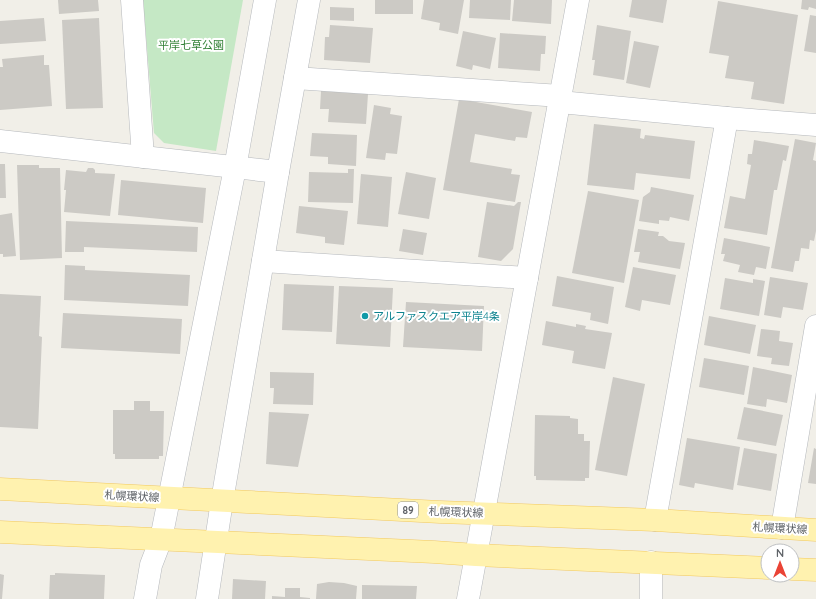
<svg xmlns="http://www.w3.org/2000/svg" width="816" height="599" viewBox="0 0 816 599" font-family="Quicksand,'Noto Sans JP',sans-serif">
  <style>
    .green { fill: #c5e8c5 }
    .building { fill: #cccac5 }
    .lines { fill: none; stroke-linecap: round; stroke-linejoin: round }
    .minor-casing { stroke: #b5b8bc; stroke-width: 23 }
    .major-casing { stroke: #f2c960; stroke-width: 23 }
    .minor { stroke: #fff; stroke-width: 22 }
    .major { stroke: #fff2af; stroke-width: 22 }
    .culture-dot { fill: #0f9aa8; stroke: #fff; stroke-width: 1.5 }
    .labels { text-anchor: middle; stroke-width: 4; stroke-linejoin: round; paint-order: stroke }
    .shield { fill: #fff; stroke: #8f9295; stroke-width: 1 }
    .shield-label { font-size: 10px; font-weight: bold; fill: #5f6368 }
    .park-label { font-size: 11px; fill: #348238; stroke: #fff }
    .culture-label { font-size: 11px; fill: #0d838f; stroke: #fff; text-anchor: start }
    .street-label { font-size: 11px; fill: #5f6368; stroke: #fff }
  </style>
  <rect width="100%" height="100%" fill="#f1efe8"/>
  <path class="green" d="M143 0H243L216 151 164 143 154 133Z"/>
  <g class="building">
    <path d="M58 0H98L99 11 59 14Z"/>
    <rect x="375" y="0" width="38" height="14"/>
    <path d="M424 0H464L458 34 439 30 440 23 421 19Z"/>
    <path d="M470 0H511L510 20 469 18Z"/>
    <path d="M514 0H552L551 24 512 21Z"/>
    <path d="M632 0H667L663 23 629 17Z"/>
    <path d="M802 0H816V9L809 7 808 10 801 9Z"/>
    <path d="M718 1 798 15 784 104 751 99 754 82 725 78 729 56 709 53Z"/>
    <path d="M330 7 354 8V21L330 20Z"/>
    <path d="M810 15 816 16V53L804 51Z"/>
    <path d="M44 18 46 41 0 44V21Z"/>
    <path d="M99 18 103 108 66 109 62 20Z"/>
    <path d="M330 25 373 28 370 63 324 60 325 37H329Z"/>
    <path d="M597 25 631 31 624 80 593 75 595 60H592Z"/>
    <path d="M463 31 496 38 490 69 473 65 472 70 456 66Z"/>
    <path d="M500 33 546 36 545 54H541L540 71 498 68Z"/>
    <path d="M634 41 659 46 650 88 626 83Z"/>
    <path d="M44 55V65H49L52 106 0 110V67H3L2 59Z"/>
    <path d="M321 91 368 94 366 124 328 122 329 109H320Z"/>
    <path d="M459 99 532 112 527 138 516 137 515 141 475 134 470 162 512 169 511 174 520 175 515 202 443 190Z"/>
    <path d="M374 105 391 108 390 114 402 116 397 154 386 153 385 160 366 158Z"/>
    <path d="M594 124 641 129 640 138 644 139 645 135 695 141 690 179 636 173 634 190 587 185Z"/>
    <path d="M312 133 357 135 356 166 328 164V157L310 156Z"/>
    <path d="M795 139 816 143 813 160 816 161V231L814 241 810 240 809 249 801 248 799 261H795L793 272 771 268Z"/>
    <path d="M754 140 789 146 786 161 783 160 777 190H774L767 235 724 228 730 196 745 199 751 165 747 164 748 154H752Z"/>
    <path d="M0 164H5L6 198H0Z"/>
    <path d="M17 165H39V168H60L62 258 20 260Z"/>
    <path d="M88 168H93L95 170V173L115 174 110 216 64 212 66 190H64L66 170 86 172Z"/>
    <path d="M348 169H354L353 203 308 202 309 172 348 173Z"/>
    <path d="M406 172 436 178 429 219 398 214Z"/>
    <path d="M361 174 392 177 388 227 357 224Z"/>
    <path d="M121 180 206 188 203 223 118 215Z"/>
    <path d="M651 187 694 195 689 221 670 217 669 221 659 220V224L639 221 643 197 650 192Z"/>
    <path d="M588 191 639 200 624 283 572 273Z"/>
    <path d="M487 202 514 206 518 202H521L513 249 501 261 478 257Z"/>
    <path d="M299 206 348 211 344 245 325 243V237L296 233Z"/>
    <path d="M12 213 16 256 3 257V254H0V215Z"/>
    <path d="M66 221 198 227 197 252 84 247V252H65Z"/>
    <path d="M403 229 427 233 423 255 399 251Z"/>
    <path d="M638 229 659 232 658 236H663L669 241 685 243 680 269 638 262 640 252H634Z"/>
    <path d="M724 238 770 247 766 269 756 267 754 275 738 272 740 265 723 261 725 254H721Z"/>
    <path d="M65 265 85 266V270L190 275 188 306 64 300Z"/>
    <path d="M633 267 676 275 670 305 642 300 640 311 625 307Z"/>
    <path d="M557 276 614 287 608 324 590 320 591 313 552 306Z"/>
    <path d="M770 277 808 283 803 310 783 307 781 318 764 315Z"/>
    <path d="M725 278 753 283V279L765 281 759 316 720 309Z"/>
    <path d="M284 284 334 286 332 332 282 330Z"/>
    <path d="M339 286 393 288 390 347 336 344Z"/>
    <path d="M0 294 41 296 39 336 42 337 38 429 0 427Z"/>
    <path d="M406 302 484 306 482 351 403 347Z"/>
    <path d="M63 313 182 319 180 354 61 348Z"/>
    <path d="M709 316 756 325 750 354 704 345Z"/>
    <path d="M546 321 576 327V324L586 326 585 329 612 333 605 369 572 363 574 351 542 345Z"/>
    <path d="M761 329 780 331 779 341 793 343 789 366 771 364 772 358 757 356Z"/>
    <path d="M704 358 749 366 744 395 699 387Z"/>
    <path d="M753 367 792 375 787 403 767 399 766 407 747 404Z"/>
    <path d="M270 372 314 373 313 405 273 404 274 388H270Z"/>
    <path d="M613 377 645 384 627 476 595 470Z"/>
    <path d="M134 401H150V411H164L163 456H159V459H115V454H113V410H134Z"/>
    <path d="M744 407 783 415 776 446 737 439Z"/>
    <path d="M269 412 309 414 298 467 266 464Z"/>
    <path d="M535 415 570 416V418L578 419V434H584V441H590L589 478H585V481L536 480V476H534Z"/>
    <path d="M687 438 740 447 733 490 695 483 694 488 679 485Z"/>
    <path d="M744 448 777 454 771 491 737 485Z"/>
    <path d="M814 448 816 449V484L808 483Z"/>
    <path d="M55 573 105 575 104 599H49L50 575H55Z"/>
    <path d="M0 574 4 575 2 599H0Z"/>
    <path d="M233 579 266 581 265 599H232Z"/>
    <path d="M329 582 344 583 357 586 356 599H316L317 584Z"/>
    <path d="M362 585 417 586 416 599H362Z"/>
    <path d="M285 588H300V597L310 598V599H272V596L285 597Z"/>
  </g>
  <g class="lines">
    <defs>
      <g id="minor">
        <path d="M132 0 143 157"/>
        <path d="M295 78 561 96"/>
        <path d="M560 102 727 118 816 125"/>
        <path d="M0 141 278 172"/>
        <path d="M263 261 527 278"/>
        <path d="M655 520 727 118"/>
        <path d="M782 528 816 326"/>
        <path d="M651 562V599"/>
        <path d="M145 599 151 565 161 539 235 168 265 0"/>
        <path d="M207 599 222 501 278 172 309 0"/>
        <path d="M468 599 578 0"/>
      </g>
      <g id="major">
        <path d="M0 489 440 512 655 520 816 530"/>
        <path d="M0 532 434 552 476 555 768 568"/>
        <path d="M792 569 816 570"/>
      </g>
    </defs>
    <use href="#minor" class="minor-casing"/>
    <use href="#major" class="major-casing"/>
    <use href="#minor" class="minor"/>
    <use href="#major" class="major"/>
  </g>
  <circle class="culture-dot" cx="365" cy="316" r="4"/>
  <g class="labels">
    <rect class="shield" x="398" y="502" width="20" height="16" rx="3"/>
    <g class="shield-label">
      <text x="408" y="514">89</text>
    </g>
    <g class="park-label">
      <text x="191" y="49">平岸七草公園</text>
    </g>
    <g class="culture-label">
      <text x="373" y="320">アルファスクエア平岸4条</text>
    </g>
    <g class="street-label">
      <text transform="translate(132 496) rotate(3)" y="4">札幌環状線</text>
      <text transform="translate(456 512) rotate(2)" y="4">札幌環状線</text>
      <text transform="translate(780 528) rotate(3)" y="4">札幌環状線</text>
    </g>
  </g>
  <g transform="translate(780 563)"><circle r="19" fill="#ffffff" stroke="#bfc1c3"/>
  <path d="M0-3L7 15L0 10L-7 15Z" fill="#ea4335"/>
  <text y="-6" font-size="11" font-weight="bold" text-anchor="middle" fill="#5f6368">N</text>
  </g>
</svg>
